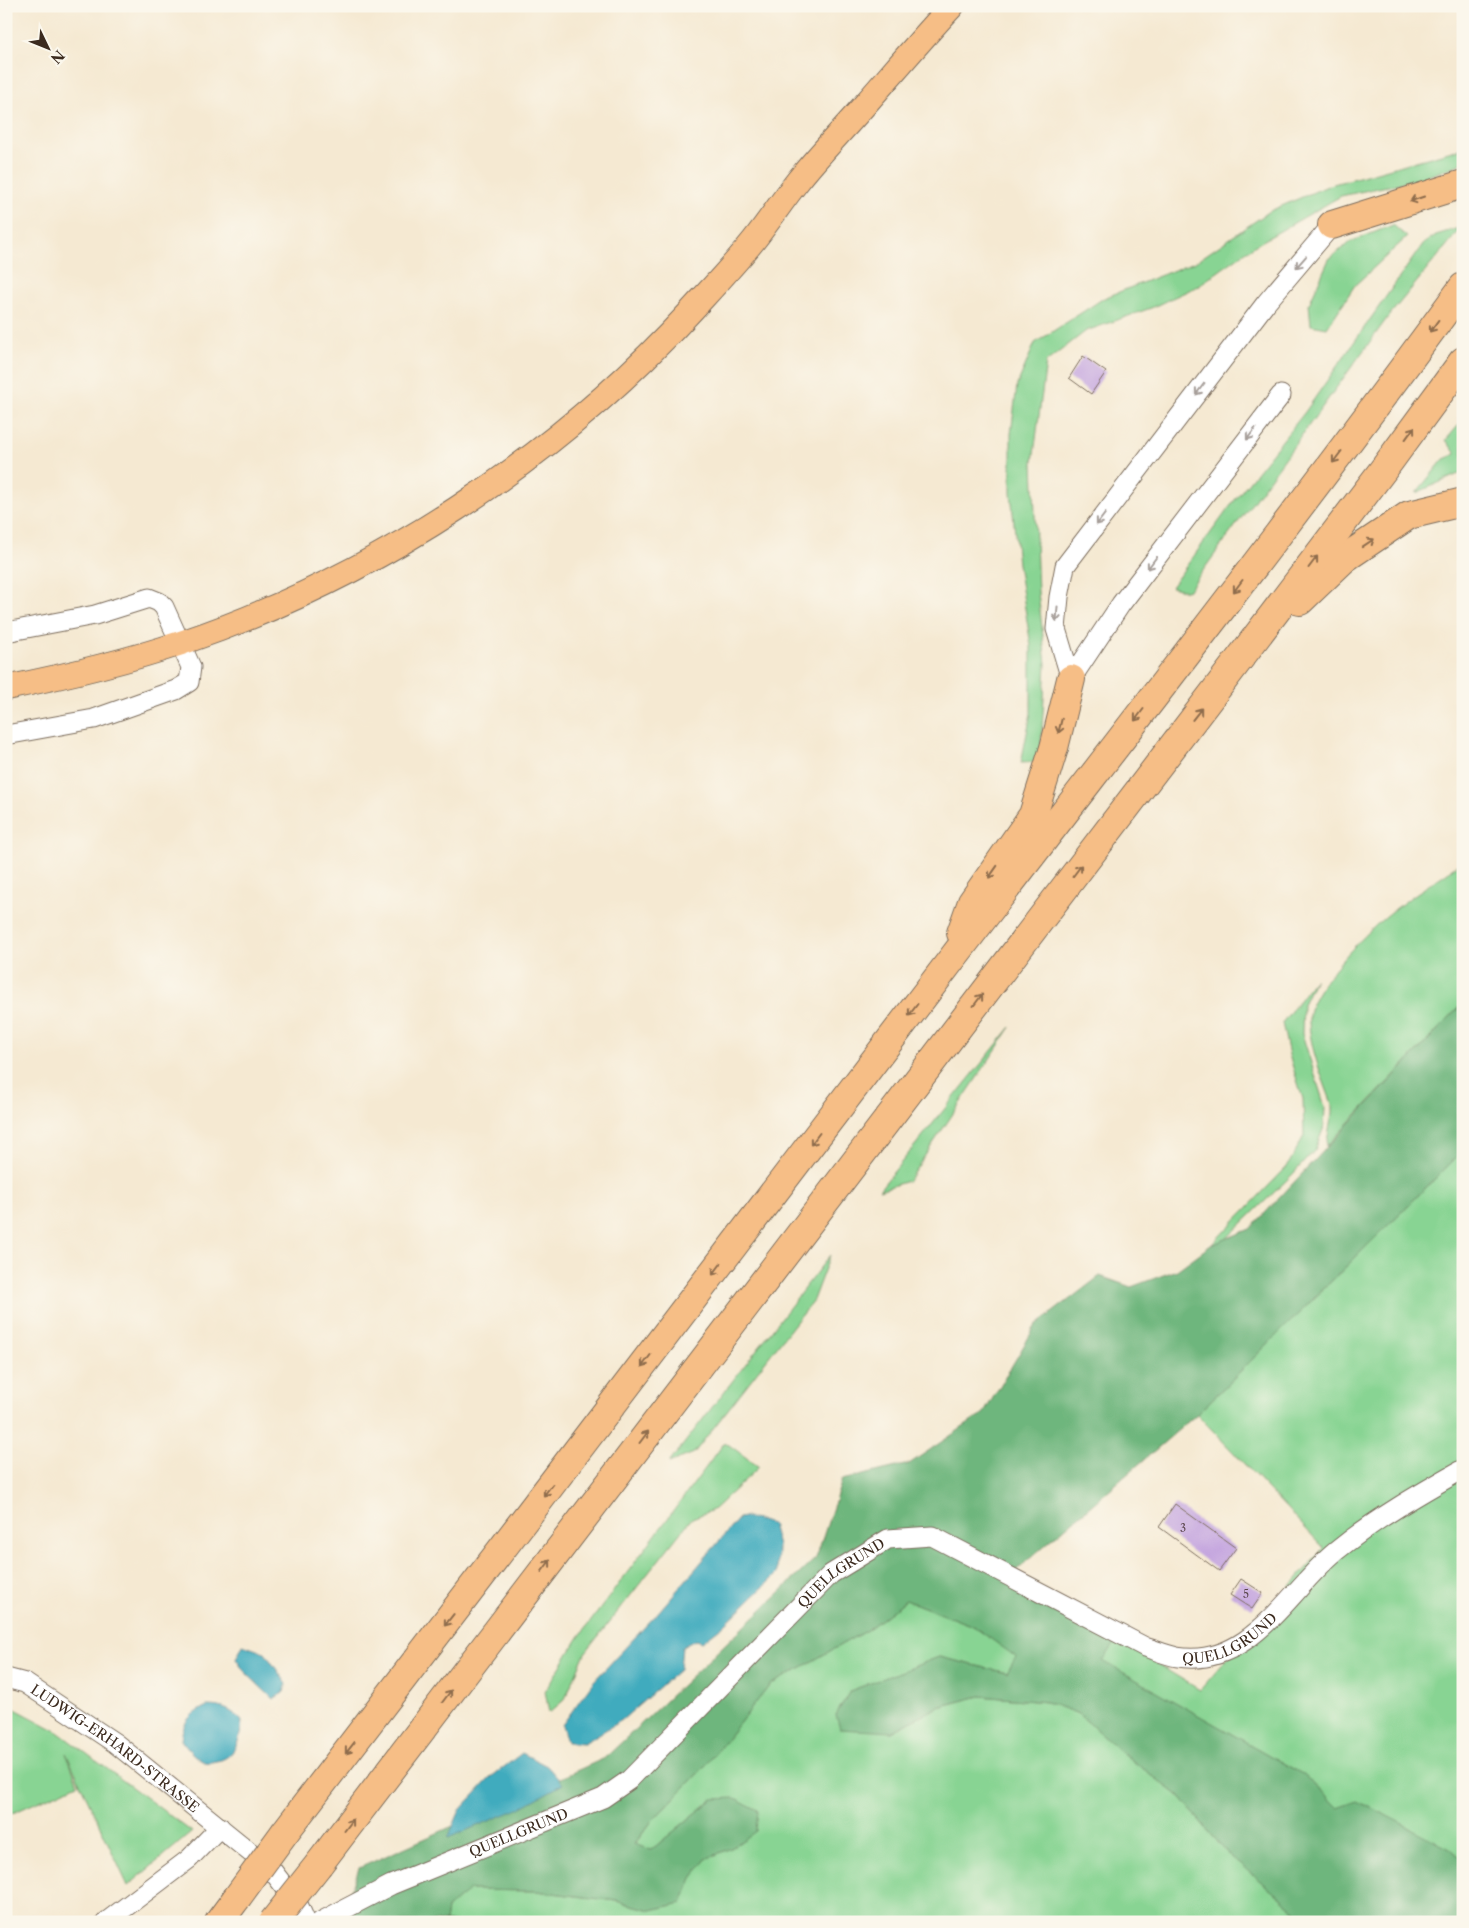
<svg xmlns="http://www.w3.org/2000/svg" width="1469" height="1928" viewBox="0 0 1469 1928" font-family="'Libre Caslon Text',serif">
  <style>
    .green { fill: #88d493; stroke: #627f58 }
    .forest { fill: #6eb67d; stroke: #54704e }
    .water { fill: #3fabbe; stroke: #3d6a6e }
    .building { fill: #c1a0de }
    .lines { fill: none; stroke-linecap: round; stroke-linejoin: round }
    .minor-casing { stroke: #7c6d5d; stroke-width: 21 }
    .major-casing { stroke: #7c6d5d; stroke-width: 26 }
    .highway-casing { stroke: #7c6d5d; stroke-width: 30 }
    .minor { stroke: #fff; stroke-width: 19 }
    .major { stroke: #f6be86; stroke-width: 24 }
    .highway { stroke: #f6be86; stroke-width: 28 }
    .highway-bridge-casing { stroke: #7c6d5d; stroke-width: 30; stroke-linecap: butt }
    .highway-bridge { stroke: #f6be86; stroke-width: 28 }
    .oneway { stroke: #8f6d4d }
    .oneway2 { stroke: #a79f9a }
    .labels { text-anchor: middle; stroke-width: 5; stroke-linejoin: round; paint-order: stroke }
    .number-label { font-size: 11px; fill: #5c484e }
    .street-label { font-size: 14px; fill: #3b2a1e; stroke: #fbf7ec }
  </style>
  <rect width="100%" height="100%" fill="#fbf7ec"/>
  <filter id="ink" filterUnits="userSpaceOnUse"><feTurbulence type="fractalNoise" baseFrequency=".02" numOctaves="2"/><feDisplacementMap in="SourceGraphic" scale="10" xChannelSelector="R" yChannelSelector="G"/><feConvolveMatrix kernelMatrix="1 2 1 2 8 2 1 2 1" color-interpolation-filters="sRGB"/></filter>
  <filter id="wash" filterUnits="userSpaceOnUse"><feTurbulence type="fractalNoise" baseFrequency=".0096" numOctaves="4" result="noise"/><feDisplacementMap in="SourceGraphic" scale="20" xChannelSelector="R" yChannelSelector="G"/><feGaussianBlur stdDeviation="1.12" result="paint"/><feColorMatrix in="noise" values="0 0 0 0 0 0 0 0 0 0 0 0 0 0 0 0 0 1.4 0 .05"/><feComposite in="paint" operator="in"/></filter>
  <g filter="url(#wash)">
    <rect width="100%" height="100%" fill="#f5e9d2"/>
    <g class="green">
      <path d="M1463 148V163L1420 179 1341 196 1254 246 1198 286 1151 308 1086 331 1046 362 1033 462 1038 592 1046 664 1040 762 1021 763 1031 713V646L1018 564 1011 493V434L1017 385 1035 343 1104 298 1197 261 1270 211 1330 185Z"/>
      <path d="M1393 225 1407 237 1355 285 1327 328 1311 325 1309 304 1329 259 1350 242Z"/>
      <path d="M1462 227 1388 317 1188 591 1171 587 1240 493 1305 412 1423 244 1436 235Z"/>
      <path d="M1463 420V472L1416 493 1444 459 1456 454 1446 440Z"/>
      <path d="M1463 861V1003L1326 1147 1332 1113V1104C1322 1076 1308 1045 1309 1015 1311 987 1371 927 1394 910 1416 892 1441 878 1463 861Z"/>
      <path d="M1315 979 1303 1004 1302 1034 1325 1107 1324 1127 1315 1150 1292 1175 1226 1239 1211 1245 1287 1167 1304 1136 1303 1099 1289 1055 1282 1023Z"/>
      <path d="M1011 1027 908 1181 879 1190Z"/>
      <path d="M1463 1151V1860L1450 1848 1338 1808 1304 1775 1102 1661 1117 1640 1200 1690 1324 1548 1197 1414Z"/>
      <path d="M830 1255 813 1300 694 1453 669 1463Z"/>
      <path d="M725 1442 759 1467 713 1510 692 1518 585 1653 565 1699 549 1713 545 1691 579 1637Z"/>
      <path d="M906 1600 973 1626 1017 1657 1007 1673 939 1657 850 1691 836 1715 892 1732 938 1707 980 1696 1046 1702 1079 1714 1121 1752 1178 1795 1228 1854 1309 1922H445L447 1908 469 1890 536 1891 617 1901 651 1910 682 1903 692 1878 706 1859 733 1847 713 1799 651 1850 634 1845 652 1821 706 1765 770 1685 867 1630Z"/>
      <path d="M6 1704 55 1730 192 1832 128 1886 66 1753 78 1784 6 1816Z"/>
    </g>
    <path class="forest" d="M1463 1003V1151L1197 1414 1014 1572 1117 1640 1103 1661 1304 1775 1338 1808 1358 1801 1450 1848 1463 1860V1922H1309L1228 1854 1178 1795 1121 1752 1079 1714 1046 1702 980 1696 938 1707 892 1732 840 1729 836 1715 850 1691 939 1657 1007 1673 1016 1657 973 1626 906 1600 867 1630 770 1685 706 1765 652 1821 634 1844 651 1850 713 1799 735 1798 758 1810 756 1831 733 1847 706 1859 692 1878 682 1903 651 1910 617 1901 536 1891 470 1890 447 1908 445 1922H340L359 1868 605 1758 816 1558 842 1480 909 1464 984 1413 1036 1325 1100 1276 1131 1287 1177 1270 1211 1245 1250 1229Z"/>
    <g class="water">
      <path d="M745 1517 772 1524 778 1546 777 1574 724 1625 702 1642 695 1640 682 1647 680 1669 622 1720 584 1743 567 1742 562 1725 593 1682 655 1616 739 1518Z"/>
      <path d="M243 1645 265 1653 287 1684 283 1693 273 1699 244 1671 236 1659Z"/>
      <path d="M207 1706C223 1706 232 1710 242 1721 241 1738 235 1759 216 1761 212 1762 208 1763 204 1762 194 1757 187 1748 181 1740 183 1721 190 1714 207 1706Z"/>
      <path d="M522 1753 547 1766 563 1784 518 1809 448 1838 460 1810 491 1777Z"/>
    </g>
    <g id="blocks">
      <g class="building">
        <path d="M1083 356 1106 372 1091 394 1069 378Z"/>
        <path d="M1175 1504 1236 1548 1219 1571 1159 1527Z"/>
        <path d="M1241 1579 1263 1593 1252 1609 1230 1595Z"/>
      </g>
    </g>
  </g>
  <g filter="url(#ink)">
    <use href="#blocks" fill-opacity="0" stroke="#7c6d5d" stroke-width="1"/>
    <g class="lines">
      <defs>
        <g id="minor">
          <path d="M6 632 95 615 149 598 159 602 164 607 191 667 189 682 176 690 94 719 6 735"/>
          <path d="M1071 679 1056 629 1059 597 1065 566 1266 303 1332 225"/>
          <path d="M1071 679 1121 604 1281 395"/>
          <path id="s1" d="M6 1678 25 1683 115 1743 271 1869 298 1904 306 1922"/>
          <path d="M106 1922 189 1859 220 1827"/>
          <path id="s2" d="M320 1922 391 1885 603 1798 629 1780 831 1574 888 1539 932 1536 1145 1647C1155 1650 1166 1655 1177 1657 1250 1669 1288 1591 1335 1552 1375 1519 1419 1494 1463 1469"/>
        </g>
        <path id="major" d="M6 688C65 676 124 662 181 643 373 578 553 461 690 312 712 288 734 265 754 240 769 221 782 201 797 182 819 154 845 128 868 101 896 69 923 37 952 6"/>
        <g id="highway">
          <path d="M1332 225 1463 184"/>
          <path d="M1300 601 1345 558 1409 515 1463 502"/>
          <path d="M961 933 972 902 1033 815 1054 748 1071 679"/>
          <path d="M285 1832C510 1541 731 1246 955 955 1125 733 1298 513 1463 287"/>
          <path d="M319 1864 1241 657 1383 470 1463 361"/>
          <path d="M219 1922 236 1899"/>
        </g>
      </defs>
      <use href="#minor" class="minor-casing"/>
      <use href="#major" class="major-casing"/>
      <use href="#highway" class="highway-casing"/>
      <use href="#minor" class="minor"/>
      <use href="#major" class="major"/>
      <use href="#highway" class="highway"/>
      <defs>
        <g id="highway-bridge">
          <path d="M236 1899 285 1832"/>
          <path d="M273 1922 319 1864"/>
        </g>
      </defs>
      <use href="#highway-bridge" class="highway-bridge-casing"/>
      <use href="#highway-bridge" class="highway-bridge"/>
    </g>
    <defs><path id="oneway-shaft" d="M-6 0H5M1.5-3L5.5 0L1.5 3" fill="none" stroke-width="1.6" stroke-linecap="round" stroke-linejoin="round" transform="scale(1.25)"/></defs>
    <g class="oneway">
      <use href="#oneway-shaft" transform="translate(1417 199) rotate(161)"/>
      <use href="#oneway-shaft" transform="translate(1434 326) rotate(126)"/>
      <use href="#oneway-shaft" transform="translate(1410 433) rotate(-54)"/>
      <use href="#oneway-shaft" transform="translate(1337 457) rotate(127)"/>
      <use href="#oneway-shaft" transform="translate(1368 543) rotate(-34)"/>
      <use href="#oneway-shaft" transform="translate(1313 562) rotate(-53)"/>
      <use href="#oneway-shaft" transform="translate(1238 586) rotate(127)"/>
      <use href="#oneway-shaft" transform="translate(1197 714) rotate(-52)"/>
      <use href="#oneway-shaft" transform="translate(1139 715) rotate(127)"/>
      <use href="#oneway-shaft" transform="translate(1060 726) rotate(104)"/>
      <use href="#oneway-shaft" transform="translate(1077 871) rotate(-53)"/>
      <use href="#oneway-shaft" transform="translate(993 872) rotate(125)"/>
      <use href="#oneway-shaft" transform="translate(978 1000) rotate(-53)"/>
      <use href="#oneway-shaft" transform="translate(913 1010) rotate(127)"/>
      <use href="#oneway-shaft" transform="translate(815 1139) rotate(127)"/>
      <use href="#oneway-shaft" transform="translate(717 1269) rotate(127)"/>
      <use href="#oneway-shaft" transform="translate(646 1361) rotate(127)"/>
      <use href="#oneway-shaft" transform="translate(644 1437) rotate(-53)"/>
      <use href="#oneway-shaft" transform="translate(548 1490) rotate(127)"/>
      <use href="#oneway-shaft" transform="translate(546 1566) rotate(-53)"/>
      <use href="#oneway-shaft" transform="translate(449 1620) rotate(128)"/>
      <use href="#oneway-shaft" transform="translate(447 1696) rotate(-53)"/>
      <use href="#oneway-shaft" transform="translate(350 1748) rotate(128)"/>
      <use href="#oneway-shaft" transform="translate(349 1825) rotate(-53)"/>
    </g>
    <g class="oneway2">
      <use href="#oneway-shaft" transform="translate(1301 262) rotate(131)"/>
      <use href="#oneway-shaft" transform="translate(1200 389) rotate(127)"/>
      <use href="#oneway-shaft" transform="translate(1251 434) rotate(127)"/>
      <use href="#oneway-shaft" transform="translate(1101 519) rotate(127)"/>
      <use href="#oneway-shaft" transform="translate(1152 563) rotate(127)"/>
      <use href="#oneway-shaft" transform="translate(1057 614) rotate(94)"/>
    </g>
  </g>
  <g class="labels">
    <g class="number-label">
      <text x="1183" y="1532">3</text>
      <text x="1246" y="1598">5</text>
    </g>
    <g class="street-label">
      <text dy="5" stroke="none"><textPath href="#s2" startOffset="638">QUELLGRUND</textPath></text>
      <text dy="5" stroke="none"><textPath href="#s2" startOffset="1072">QUELLGRUND</textPath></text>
      <text dy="5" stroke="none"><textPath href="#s1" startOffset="131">LUDWIG-ERHARD-STRASSE</textPath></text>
      <text dy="5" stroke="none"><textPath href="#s2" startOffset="218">QUELLGRUND</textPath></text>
    </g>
  </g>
  <rect width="1469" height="1928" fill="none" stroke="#fbf7ec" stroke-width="25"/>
  <g transform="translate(48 48) rotate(133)" stroke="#fbf7ec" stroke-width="4" paint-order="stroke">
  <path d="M0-4L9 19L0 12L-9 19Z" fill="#3b2a1e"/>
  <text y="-8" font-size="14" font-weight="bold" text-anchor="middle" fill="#3b2a1e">N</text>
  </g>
</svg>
